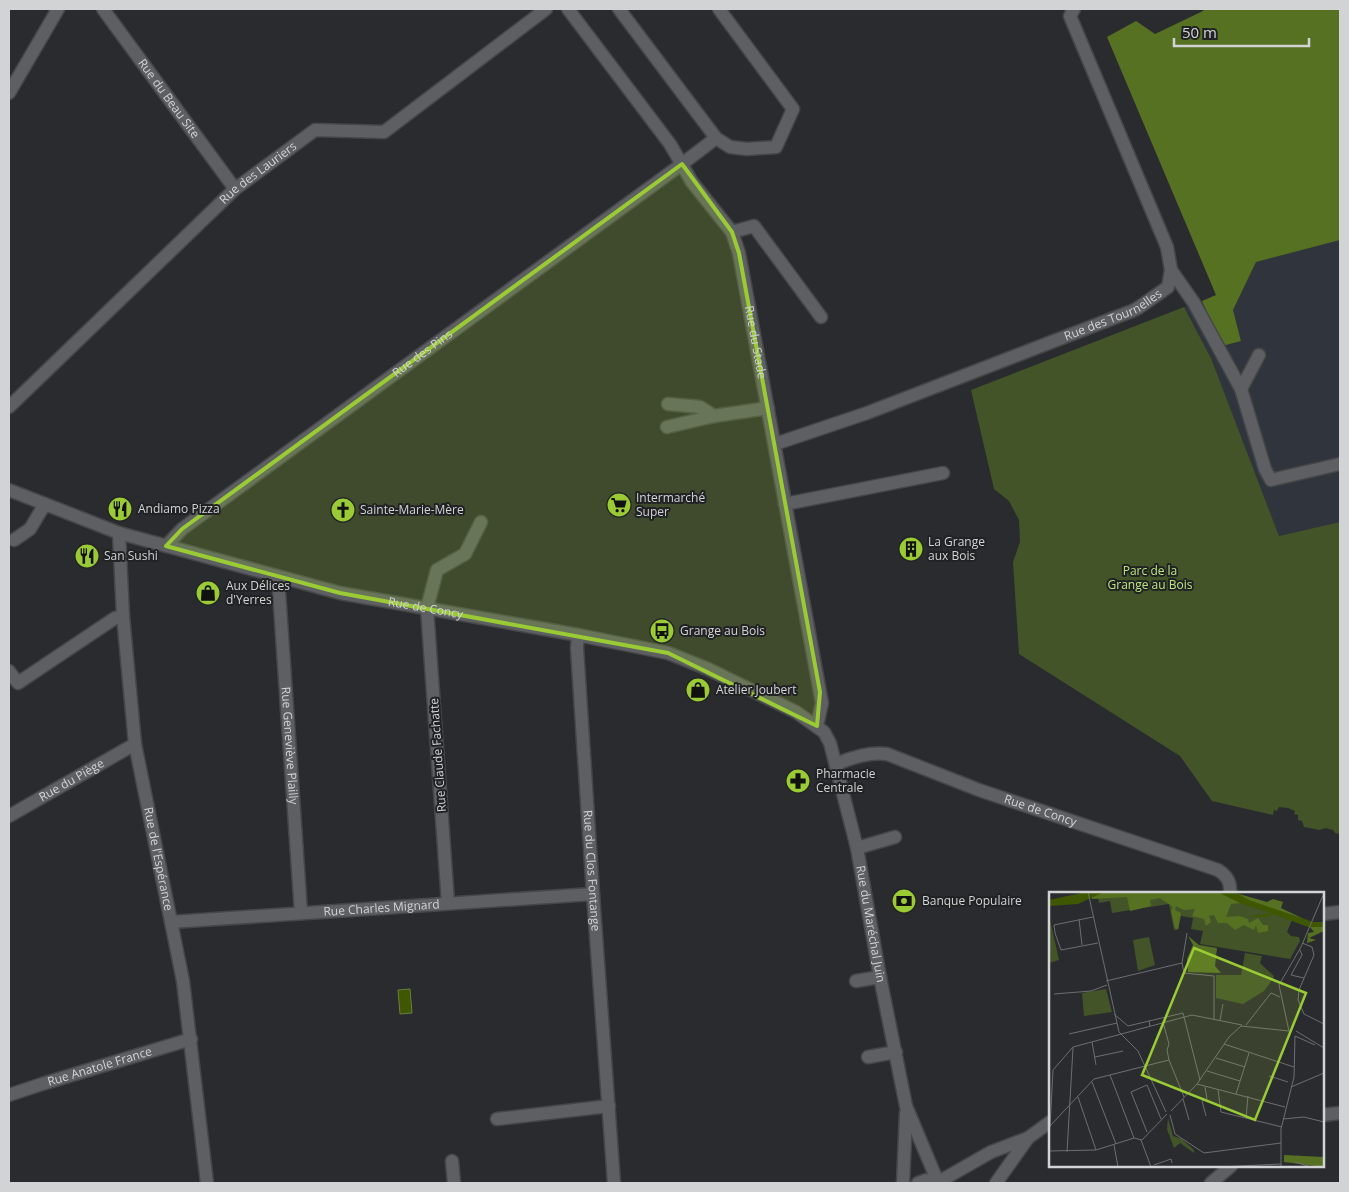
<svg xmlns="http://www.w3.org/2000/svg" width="1349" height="1192" viewBox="0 0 1349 1192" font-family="'Open Sans',sans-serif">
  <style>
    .built { fill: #30343c }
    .green { fill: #435429 }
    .forest { fill: #567122 }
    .water { fill: #3f5800; stroke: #6b7d40 }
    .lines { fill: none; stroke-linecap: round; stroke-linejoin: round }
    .minor-casing { stroke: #444647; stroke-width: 15 }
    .minor { stroke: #5d5f62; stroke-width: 12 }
    .marked { fill: #9acb34; fill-opacity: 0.2; stroke: #9acb34; stroke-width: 4; stroke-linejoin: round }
    .labels { text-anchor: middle; stroke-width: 4; stroke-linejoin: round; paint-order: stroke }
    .street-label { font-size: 12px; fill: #d2d3d4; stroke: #202224 }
    .poi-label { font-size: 12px; fill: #d2d3d4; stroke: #202224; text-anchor: start }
    .park-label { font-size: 12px; fill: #bde57d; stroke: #202224 }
    .inset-road { fill: none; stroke: #6d6e70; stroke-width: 1 }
    .view { fill: #9acb34; fill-opacity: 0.15; stroke: #9acb34; stroke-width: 2.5 }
    .inset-edge { fill: none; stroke: #d2d3d4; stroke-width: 2.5 }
  </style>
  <rect width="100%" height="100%" fill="#2a2b2e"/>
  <path class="built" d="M1340 240V522L1279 536 1211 358 1184 307 1202 301 1222 345 1241 341 1233 310 1256 262Z"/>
  <path class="green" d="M1184 307 1211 358 1279 536 1340 522V834L1335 833 1333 830 1325 828 1320 830 1304 827 1302 821 1298 820V815L1294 814 1295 811 1288 808 1279 807 1277 811 1274 810 1273 815 1212 801 1180 756 1019 654 1013 562 1020 542 1019 520 1009 501 994 489 971 390Z"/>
  <path class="forest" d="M1204 9H1340V240L1256 262 1233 310 1241 341 1222 346 1202 301 1216 295 1107 37 1136 21 1155 34 1203 11Z"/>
  <path class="water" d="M410 989 412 1013 400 1014 398 990Z"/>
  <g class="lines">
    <defs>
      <g id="minor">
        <path id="s1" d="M103 9 235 189"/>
        <path id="s2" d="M568 9 670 144 692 182 732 232 739 253 820 692 822 703 817 726"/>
        <path d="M9 93 58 9"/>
        <path d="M716 138 730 147 747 149 776 147 793 109 719 9"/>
        <path d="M732 232 754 226 821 317"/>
        <path d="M1171 270 1194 303 1241 389 1265 469 1271 480 1340 464"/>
        <path d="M1241 389 1259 355"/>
        <path d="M668 404 700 407 714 416"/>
        <path id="s3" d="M9 407 235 189 315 130 384 132 546 9"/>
        <path d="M667 427 714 416 768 408"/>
        <path id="s4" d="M775 444 867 413 1132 311 1138 308 1168 287 1171 270 1167 247 1070 16 1074 9"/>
        <path id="s5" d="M9 490 119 533 340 593 578 635 668 653 708 669 796 712 824 732 830 743 857 848 880 977 906 1106 937 1180"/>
        <path d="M785 504 943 473"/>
        <path id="s6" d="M119 533 123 616 135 744 183 981 207 1183"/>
        <path d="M14 540 30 529 45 504"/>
        <path id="s7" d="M166 546 182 529 682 164 716 138 619 9"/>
        <path id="s8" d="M278 577 301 913"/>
        <path id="s9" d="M578 635 577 648 593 894 614 1183"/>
        <path d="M9 671 18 683 115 618 123 616"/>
        <path id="s10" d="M836 764C854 757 869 752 887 754L979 790 1218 870C1227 876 1231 882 1230 893"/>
        <path id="s11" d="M9 816 135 744"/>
        <path d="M857 848 895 837"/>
        <path d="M448 903 427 608 437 570 465 554 481 522"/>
        <path d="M1323 914 1340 912"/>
        <path id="s12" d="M171 922 593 894"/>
        <path d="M856 981 880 977"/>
        <path d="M868 1057 896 1052"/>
        <path id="s13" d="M9 1095 42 1084 191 1039"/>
        <path d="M1323 1115 1340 1113"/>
        <path d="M497 1119 609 1106"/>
        <path d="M452 1161 454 1183"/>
        <path d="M942 1180 991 1152 1028 1138 1050 1122"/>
        <path d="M903 1183 906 1113"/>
        <path d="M918 1183 926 1180 944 1181"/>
        <path d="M996 1183 1028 1138"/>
        <path d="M1211 1183 1231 1166"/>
      </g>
    </defs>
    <use href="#minor" class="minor-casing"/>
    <use href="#minor" class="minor"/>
  </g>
  <path class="marked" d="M682 164 732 232 739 253 820 692 817 726 668 653 340 593 166 546 182 529Z"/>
  <defs>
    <symbol id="supermarket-disc" viewBox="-11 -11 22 22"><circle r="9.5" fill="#9acb34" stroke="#202224"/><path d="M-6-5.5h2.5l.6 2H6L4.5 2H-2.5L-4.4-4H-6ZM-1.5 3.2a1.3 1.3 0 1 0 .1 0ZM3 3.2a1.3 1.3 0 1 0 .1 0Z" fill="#111"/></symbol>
    <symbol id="restaurant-disc" viewBox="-11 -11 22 22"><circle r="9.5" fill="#9acb34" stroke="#202224"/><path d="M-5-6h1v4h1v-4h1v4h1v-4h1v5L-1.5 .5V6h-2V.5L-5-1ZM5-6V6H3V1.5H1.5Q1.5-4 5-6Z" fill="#111"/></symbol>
    <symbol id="church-disc" viewBox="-11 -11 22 22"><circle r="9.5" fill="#9acb34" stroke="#202224"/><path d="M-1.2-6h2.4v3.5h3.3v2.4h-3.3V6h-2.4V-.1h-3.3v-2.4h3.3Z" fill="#111"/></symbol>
    <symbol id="building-disc" viewBox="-11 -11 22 22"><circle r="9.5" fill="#9acb34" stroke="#202224"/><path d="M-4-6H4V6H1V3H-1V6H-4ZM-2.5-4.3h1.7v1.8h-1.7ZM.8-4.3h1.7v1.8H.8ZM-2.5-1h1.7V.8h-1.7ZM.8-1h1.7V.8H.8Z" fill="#111"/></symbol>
    <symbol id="shop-disc" viewBox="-11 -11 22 22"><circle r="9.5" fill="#9acb34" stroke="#202224"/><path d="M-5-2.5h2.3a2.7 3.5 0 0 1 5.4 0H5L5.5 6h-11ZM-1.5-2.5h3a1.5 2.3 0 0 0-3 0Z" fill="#111"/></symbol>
    <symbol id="bus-disc" viewBox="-11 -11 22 22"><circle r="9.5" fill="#9acb34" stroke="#202224"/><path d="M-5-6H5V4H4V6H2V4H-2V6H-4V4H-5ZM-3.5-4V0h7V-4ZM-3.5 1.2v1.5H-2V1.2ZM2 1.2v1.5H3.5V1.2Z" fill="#111"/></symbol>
    <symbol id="pharmacy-disc" viewBox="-11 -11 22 22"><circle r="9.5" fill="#9acb34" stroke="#202224"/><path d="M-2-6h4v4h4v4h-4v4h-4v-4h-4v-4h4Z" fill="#111"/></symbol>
    <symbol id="bank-disc" viewBox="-11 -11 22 22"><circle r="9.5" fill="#9acb34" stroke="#202224"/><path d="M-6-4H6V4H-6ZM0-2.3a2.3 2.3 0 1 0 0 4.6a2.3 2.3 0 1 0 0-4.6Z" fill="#111"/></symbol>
  </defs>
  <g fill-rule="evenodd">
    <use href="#supermarket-disc" x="605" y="491" width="28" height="28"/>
    <use href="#restaurant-disc" x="106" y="495" width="28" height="28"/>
    <use href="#church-disc" x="329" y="496" width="28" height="28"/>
    <use href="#building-disc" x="897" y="535" width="28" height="28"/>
    <use href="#restaurant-disc" x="73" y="542" width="28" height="28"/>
    <use href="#shop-disc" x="194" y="579" width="28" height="28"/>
    <use href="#bus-disc" x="648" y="617" width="28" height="28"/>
    <use href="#shop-disc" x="684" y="676" width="28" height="28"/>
    <use href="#pharmacy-disc" x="784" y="767" width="28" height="28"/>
    <use href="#bank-disc" x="890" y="887" width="28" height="28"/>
  </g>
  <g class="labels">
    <g class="street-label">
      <text dy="4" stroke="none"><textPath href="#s1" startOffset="111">Rue du Beau Site</textPath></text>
      <text dy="4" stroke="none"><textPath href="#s3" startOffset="342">Rue des Lauriers</textPath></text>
      <text dy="4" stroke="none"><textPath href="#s4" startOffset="362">Rue des Tournelles</textPath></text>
      <text dy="4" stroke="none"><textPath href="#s2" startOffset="390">Rue du Stade</textPath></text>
      <text dy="4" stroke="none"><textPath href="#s7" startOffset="321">Rue des Pins</textPath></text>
      <text dy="4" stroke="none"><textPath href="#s5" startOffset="434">Rue de Concy</textPath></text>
      <text dy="4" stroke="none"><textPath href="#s8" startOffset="169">Rue Geneviève Plailly</textPath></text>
      <text transform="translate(438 755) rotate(-94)" y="4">Rue Claude Fachatte</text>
      <text dy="4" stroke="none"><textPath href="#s11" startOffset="72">Rue du Piège</textPath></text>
      <text dy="4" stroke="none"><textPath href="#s10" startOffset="216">Rue de Concy</textPath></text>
      <text dy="4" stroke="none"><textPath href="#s6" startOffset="329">Rue de l'Espérance</textPath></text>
      <text dy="4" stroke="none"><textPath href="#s9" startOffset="236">Rue du Clos Fontange</textPath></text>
      <text dy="4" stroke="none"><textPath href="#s12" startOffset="211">Rue Charles Mignard</textPath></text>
      <text dy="4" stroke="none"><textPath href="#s5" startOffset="1054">Rue du Maréchal Juin</textPath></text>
      <text dy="4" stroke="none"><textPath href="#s13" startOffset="95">Rue Anatole France</textPath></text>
    </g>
    <g class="poi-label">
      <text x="636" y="502">Intermarché<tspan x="636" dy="14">Super</tspan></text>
      <text x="138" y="513">Andiamo Pizza</text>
      <text x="360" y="514">Sainte-Marie-Mère</text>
      <text x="928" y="546">La Grange<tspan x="928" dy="14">aux Bois</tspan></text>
      <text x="104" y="560">San Sushi</text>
      <text x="226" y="590">Aux Délices<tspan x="226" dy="14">d'Yerres</tspan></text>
      <text x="680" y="635">Grange au Bois</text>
      <text x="716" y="694">Atelier Joubert</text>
      <text x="816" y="778">Pharmacie<tspan x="816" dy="14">Centrale</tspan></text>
      <text x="922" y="905">Banque Populaire</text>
    </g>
    <g class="park-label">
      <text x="1150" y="575">Parc de la<tspan x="1150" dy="14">Grange au Bois</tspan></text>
    </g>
  </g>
  <g transform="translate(1049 892)">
    <rect width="275" height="275" fill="#2a2b2e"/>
    <path d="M52 0H170L243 28 238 40 242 44 250 45 251 49 241 67 151 52 154 39 142 37 144 26 132 24 129 38H125L120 12 63 21 61 9 50 11 49 6 43 7ZM0 24 10 68 0 71ZM100 45 106 73 89 79 84 48ZM196 61 213 64 211 71 225 84 224 87 215 99 194 112 167 106V83H192ZM57 97 63 120 35 124 33 101ZM119 226 124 244 133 247 145 258V261L131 251 125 256 118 237Z" fill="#435429"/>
    <path d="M52 0H169L192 11 182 12 177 25 190 24 199 27 200 31 209 26 214 33H219V39L209 41 207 33 205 38 195 33 186 38 178 31H169L165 23 160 24 162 30 157 34 155 27 143 24 146 17 135 18 127 14 126 18 132 21 129 37 126 36 122 19 124 15 111 6 101 8 102 14 81 19 78 5 43 7 42 4ZM183 0 218 10 224 7 234 10 232 16 257 28 201 10ZM266 34 275 35V39L260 46 267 48 258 51 259 41 265 40 261 35ZM139 44 150 53 168 56 166 74 172 81 139 80 138 67 144 53ZM235 263 275 265V275L235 270Z" fill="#567122"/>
    <path d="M37 0H55L29 12 0 14V8ZM169 0H186L200 8 264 30H275V35H259L224 22 217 25H197L223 21 193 12Z" fill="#3f5800"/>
    <path class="inset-road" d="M39 0 70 140 89 159 117 220M44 25 5 33 6 41 12 58 49 51M30 27 33 53M138 41 133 71 135 81 165 84V127M253 51 263 55 265 63 250 98 249 108 255 122 275 132M251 58 253 63 242 83 255 86M57 89 133 71M5 102 42 99 58 93M65 122 79 134 100 129M171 128 174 112M114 130 120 152 118 158 120 168 135 205M197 133 222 101 231 105M101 134 100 129 134 121 151 188M240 139 230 93 252 55 275 1M247 139 275 156M20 142 68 131M246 144 266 153M43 150 47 173M175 152 245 175M46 165 74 159M167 166 196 175M158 179 191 189M61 183 85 246M220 184 239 190M43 190 67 252M148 192 236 215M156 195 158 207 153 209 157 224M242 195 275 181M169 198 172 220 233 235M187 202 200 161M29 205 47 258M134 207 140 228M122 219 148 192 180 145 192 134 240 139M121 223 126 242 155 261 232 251M197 226 199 204M234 227 255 225 275 230M0 235 45 187 120 168M1 235 4 178 24 155 143 123 193 133M98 240 82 200 98 193 112 227M92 248 102 275M65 253 69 275M0 259 47 258 85 246 93 248 118 222M18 260 24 156M246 270 262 275M105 273 122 267 123 271M171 275 232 272M232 275V237L245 185 246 144"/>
    <path class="view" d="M145 56 257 101 206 228 93 183Z"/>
    <rect width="275" height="275" class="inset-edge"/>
  </g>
  <rect width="1349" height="1192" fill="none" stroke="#d2d3d4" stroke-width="20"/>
  <path d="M1174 38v8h135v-8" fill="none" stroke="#d2d3d4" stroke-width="2.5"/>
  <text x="1182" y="38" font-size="15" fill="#d2d3d4" stroke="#202224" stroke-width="4" paint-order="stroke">50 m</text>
</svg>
